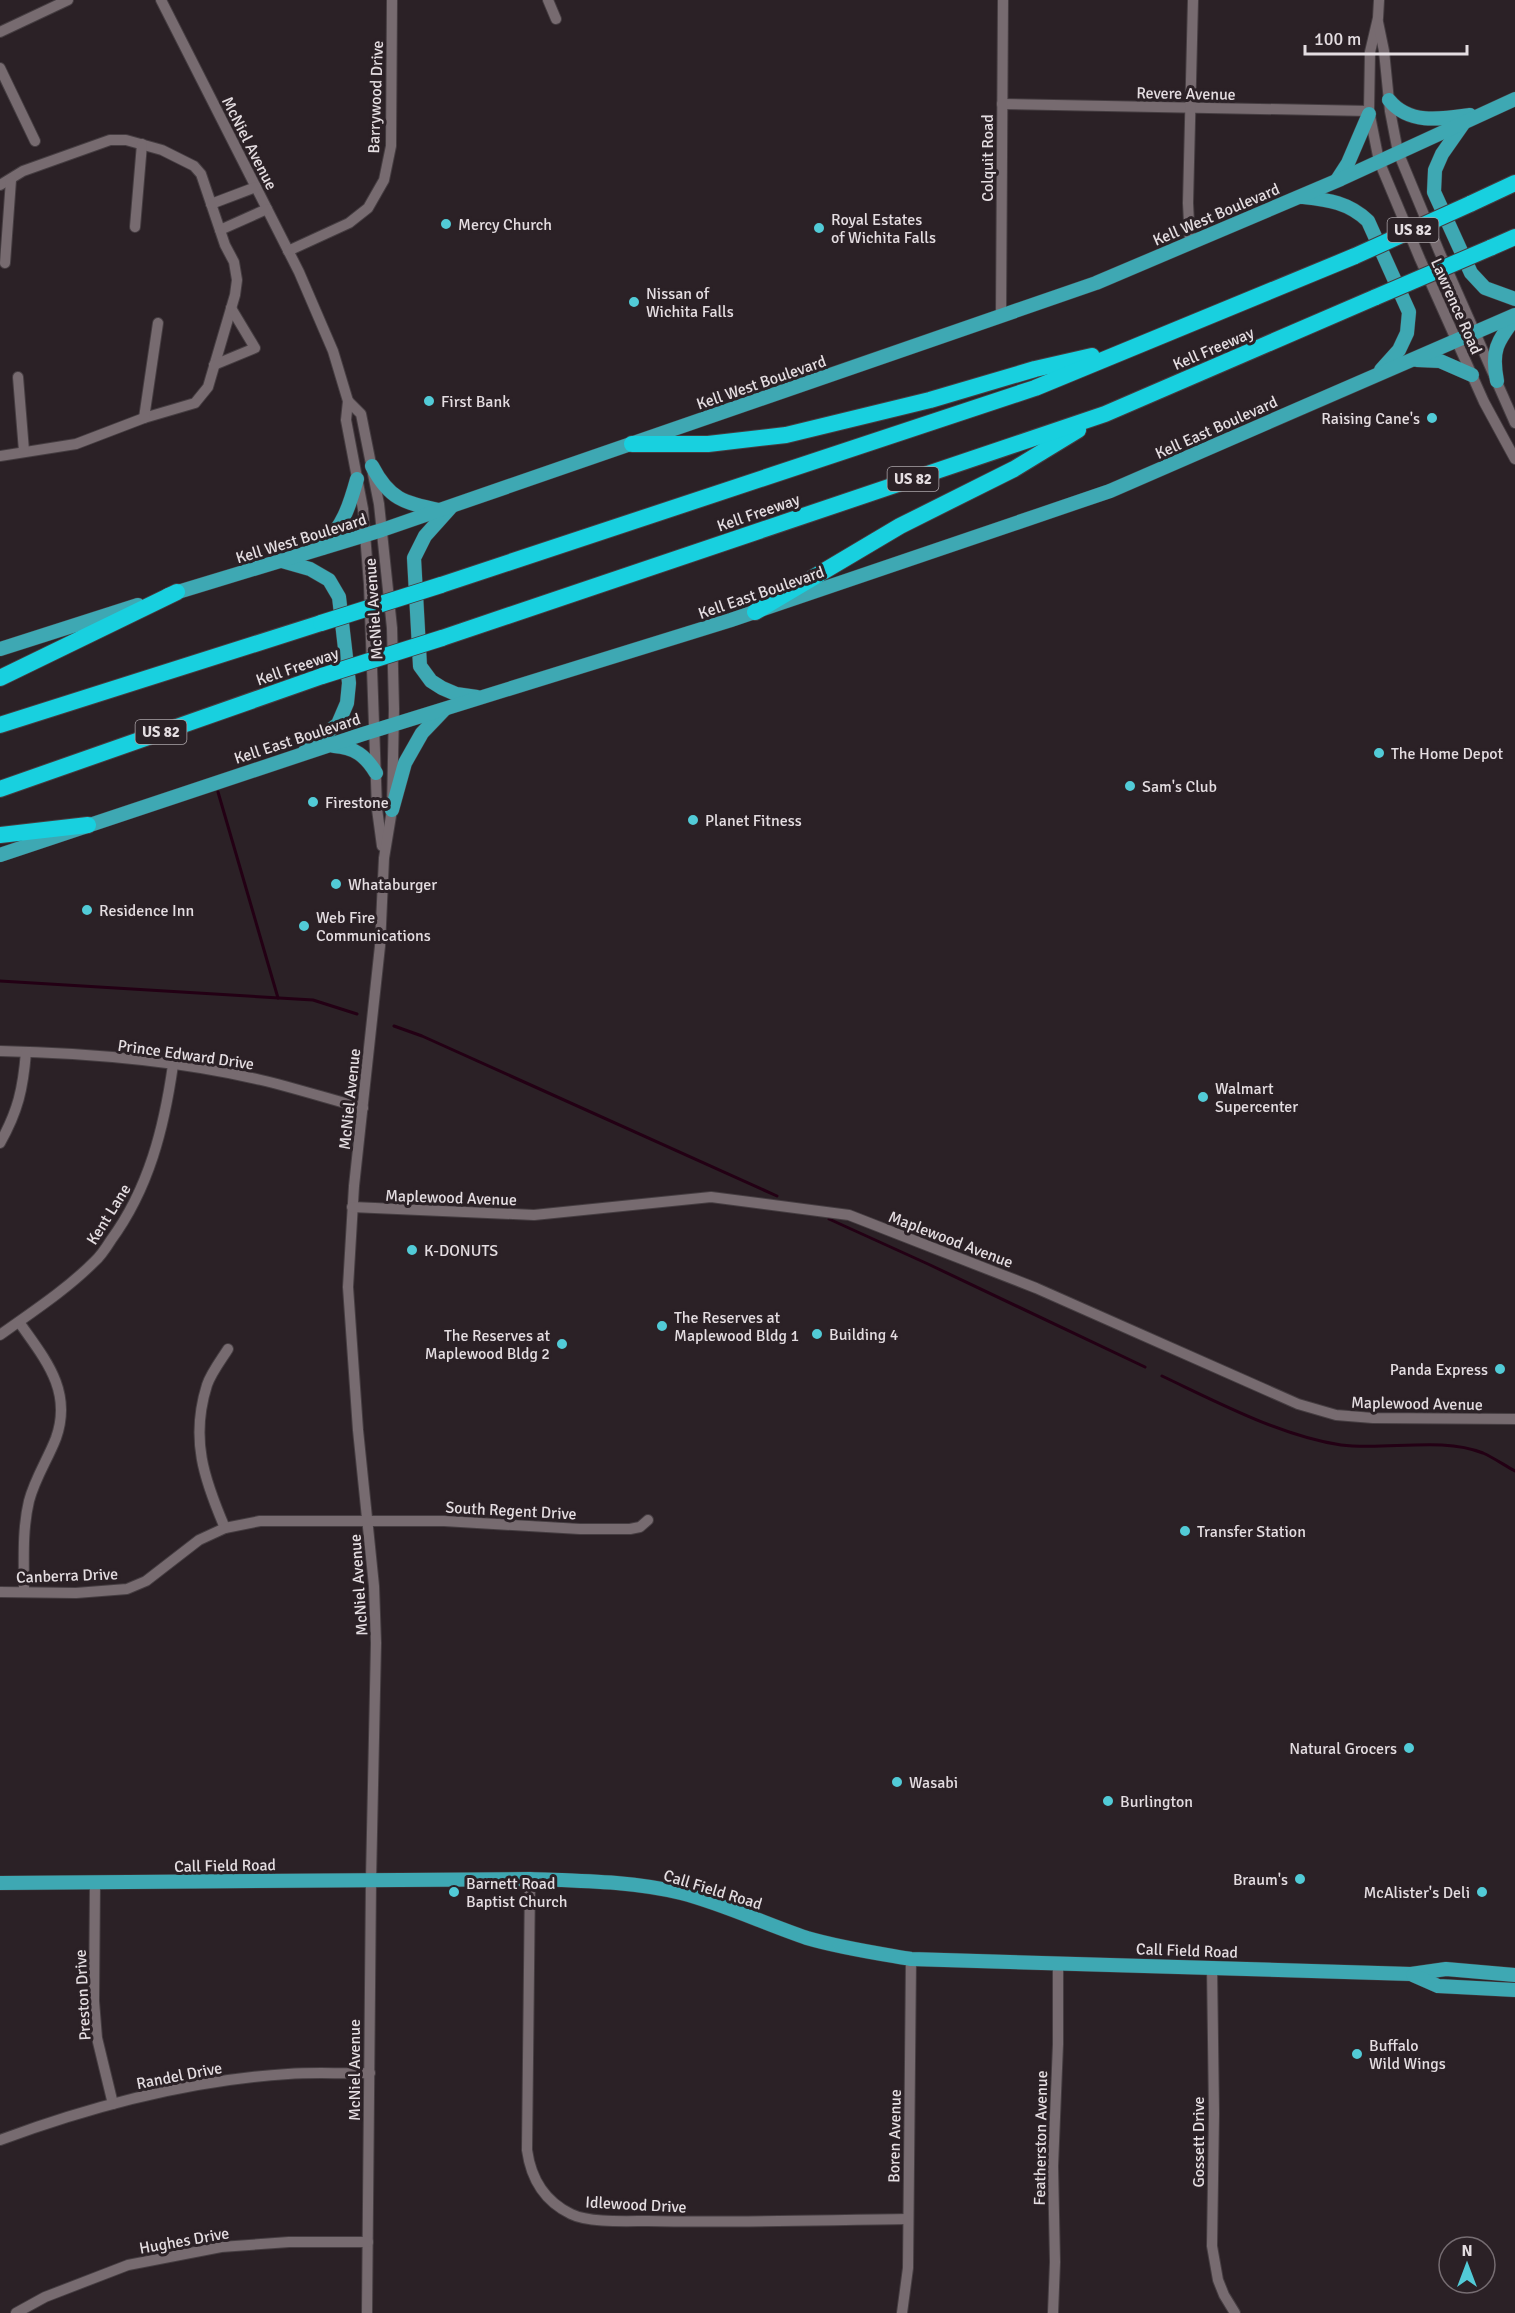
<svg xmlns="http://www.w3.org/2000/svg" width="1515" height="2313" viewBox="0 0 1515 2313" font-family="Signika,sans-serif">
  <style>
    .lines { fill: none; stroke-linecap: round; stroke-linejoin: round }
    .stream { stroke: #230014; stroke-width: 3 }
    .minor-casing { stroke: #453d41; stroke-width: 12 }
    .major-casing { stroke: #453d41; stroke-width: 15 }
    .highway-casing { stroke: #453d41; stroke-width: 18 }
    .minor { stroke: #776b70; stroke-width: 10 }
    .major { stroke: #3ea8b3; stroke-width: 14 }
    .highway { stroke: #18d0df; stroke-width: 16 }
    .highway-bridge-casing { stroke: #453d41; stroke-width: 18; stroke-linecap: butt }
    .highway-bridge { stroke: #18d0df; stroke-width: 16 }
    .poi-dot { fill: #52cbd7; stroke: #2b2126; stroke-width: 2 }
    .labels { text-anchor: middle; stroke-width: 6; stroke-linejoin: round; paint-order: stroke }
    .shield { fill: #2b2126; stroke: #aca5a9; stroke-width: 1.5 }
    .shield-label { font-size: 15px; font-weight: bold; fill: #e4dde1 }
    .street-label { font-size: 16px; fill: #e4dde1; stroke: #2b2126 }
    .poi-label { font-size: 16px; fill: #e4dde1; stroke: #2b2126; text-anchor: start }
  </style>
  <rect width="100%" height="100%" fill="#2b2126"/>
  <g class="lines">
    <g class="stream">
      <path d="M218 792 278 998"/>
      <path d="M0 981 313 1000 357 1014"/>
      <path d="M394 1026 422 1036 777 1196"/>
      <path d="M829 1219 928 1264 1145 1367"/>
      <path d="M1162 1376C1217 1402 1281 1436 1341 1445 1385 1451 1441 1436 1483 1453 1494 1458 1504 1465 1515 1471"/>
    </g>
    <defs>
      <g id="minor">
        <path d="M161 0 299 272 333 351 348 401 346 420 363 509 369 584 377 809 382 846"/>
        <path d="M548 0 556 19"/>
        <path d="M1379 0 1378 18 1370 52 1369 111 1379 161 1420 259 1484 402 1515 459"/>
        <path d="M1378 22 1384 51 1390 111 1398 152 1439 251 1515 423"/>
        <path d="M0 32 68 0"/>
        <path d="M0 68 35 141"/>
        <path d="M1002 104 1369 111"/>
        <path d="M0 185 23 171 110 140H126L162 150 194 166 201 174 225 245 234 262 237 280 235 295 208 387 195 403 144 418 76 444 0 456"/>
        <path d="M211 204 256 187"/>
        <path d="M135 227 142 144"/>
        <path d="M220 230 267 209"/>
        <path d="M1190 243 1188 203 1193 0"/>
        <path d="M288 251 349 223 368 208 384 180 391 146 392 0"/>
        <path d="M5 263 11 180"/>
        <path d="M1001 316 1003 0"/>
        <path d="M214 365 255 348 231 308"/>
        <path d="M18 377 24 451"/>
        <path d="M348 401 361 414 379 504 392 628 394 709 392 810 384 858 380 946 354 1186 348 1287 358 1430 374 1586 376 1643 371 1880 367 2313"/>
        <path d="M144 418 158 323"/>
        <path d="M0 1051C86 1053 177 1060 261 1080 295 1088 329 1099 363 1108"/>
        <path d="M0 1143C18 1111 23 1089 26 1052"/>
        <path d="M352 1207 534 1215 711 1197 849 1215 1036 1288 1298 1404 1336 1415 1373 1418 1515 1419"/>
        <path d="M19 1322C44 1358 73 1390 56 1438 48 1459 35 1478 29 1501 22 1530 24 1562 24 1592"/>
        <path d="M0 1335C32 1312 66 1290 94 1262 101 1256 106 1248 111 1240 149 1188 164 1128 173 1065"/>
        <path d="M225 1528C204 1479 190 1439 207 1385 211 1373 221 1360 228 1349"/>
        <path d="M0 1592 76 1593 127 1589 146 1581 199 1540 225 1528 260 1521H444L580 1529H630L640 1527 648 1520"/>
        <path d="M530 1879 527 2150C531 2179 544 2201 571 2214 589 2223 627 2221 648 2221 735 2223 821 2220 908 2219"/>
        <path d="M95 1883 94 2001 97 2038 113 2104"/>
        <path d="M1212 1967 1214 2113 1212 2246 1218 2280 1224 2295 1235 2313"/>
        <path d="M0 2140C92 2106 189 2080 288 2074 315 2072 342 2074 370 2073"/>
        <path d="M16 2313 45 2297 128 2265 221 2247 289 2242H368"/>
        <path d="M902 2313 908 2268 911 1959"/>
        <path d="M1053 2313 1055 2262 1053 2166 1058 2044V1963"/>
      </g>
      <g id="major">
        <path d="M1389 100C1409 125 1442 119 1470 115"/>
        <path d="M1463 124 1442 154 1435 170 1434 192 1471 273 1485 288 1515 299"/>
        <path d="M1337 180 1348 163 1369 114"/>
        <path d="M1302 197C1328 200 1348 202 1368 221L1409 312 1407 333 1399 350 1381 370"/>
        <path d="M1417 360 1440 361 1472 375"/>
        <path d="M1497 381C1491 350 1497 342 1515 318"/>
        <path d="M372 466C389 499 404 503 439 510"/>
        <path d="M451 507 425 536 414 558 420 666 431 681 442 688 456 694 477 697"/>
        <path d="M322 548C343 525 349 508 357 479"/>
        <path d="M282 561 310 569 329 580 339 597 349 683 347 703 338 724 306 749"/>
        <path d="M168 595 382 530 1096 283 1341 179 1515 99"/>
        <path d="M0 649 138 605"/>
        <path d="M334 746C354 747 366 756 376 773"/>
        <path d="M392 810 405 763 422 733 444 710"/>
        <path d="M0 855 360 735 731 620 1110 491 1515 315"/>
        <path d="M0 1883 530 1879C581 1881 631 1881 681 1893 724 1904 765 1924 807 1938 841 1948 876 1953 911 1959L1411 1974 1446 1969 1515 1975"/>
        <path d="M1413 1975 1438 1986 1515 1990"/>
      </g>
      <g id="highway">
        <path d="M1470 204 1515 183"/>
        <path d="M1490 248 1515 237"/>
        <path d="M632 444H708L786 435 930 400 1035 369 1092 356"/>
        <path d="M441 585 1035 388 1355 256"/>
        <path d="M755 612 900 526 1014 469 1078 430"/>
        <path d="M442 638 1105 414 1376 297"/>
        <path d="M0 678 177 592"/>
        <path d="M0 725 321 623"/>
        <path d="M0 789 322 676"/>
        <path d="M0 835 88 825"/>
      </g>
    </defs>
    <use href="#minor" class="minor-casing"/>
    <use href="#major" class="major-casing"/>
    <use href="#highway" class="highway-casing"/>
    <use href="#minor" class="minor"/>
    <use href="#major" class="major"/>
    <use href="#highway" class="highway"/>
    <defs>
      <g id="highway-bridge">
        <path d="M1355 256 1470 204"/>
        <path d="M1376 297 1490 248"/>
        <path d="M321 623 441 585"/>
        <path d="M322 676 442 638"/>
      </g>
    </defs>
    <use href="#highway-bridge" class="highway-bridge-casing"/>
    <use href="#highway-bridge" class="highway-bridge"/>
  </g>
  <g class="poi-dot">
    <circle cx="446" cy="224" r="6"/>
    <circle cx="819" cy="228" r="6"/>
    <circle cx="634" cy="302" r="6"/>
    <circle cx="429" cy="401" r="6"/>
    <circle cx="1432" cy="418" r="6"/>
    <circle cx="1379" cy="753" r="6"/>
    <circle cx="1130" cy="786" r="6"/>
    <circle cx="313" cy="802" r="6"/>
    <circle cx="693" cy="820" r="6"/>
    <circle cx="336" cy="884" r="6"/>
    <circle cx="87" cy="910" r="6"/>
    <circle cx="304" cy="926" r="6"/>
    <circle cx="1203" cy="1097" r="6"/>
    <circle cx="412" cy="1250" r="6"/>
    <circle cx="662" cy="1326" r="6"/>
    <circle cx="817" cy="1334" r="6"/>
    <circle cx="562" cy="1344" r="6"/>
    <circle cx="1500" cy="1369" r="6"/>
    <circle cx="1185" cy="1531" r="6"/>
    <circle cx="1409" cy="1748" r="6"/>
    <circle cx="897" cy="1782" r="6"/>
    <circle cx="1108" cy="1801" r="6"/>
    <circle cx="1300" cy="1879" r="6"/>
    <circle cx="454" cy="1892" r="6"/>
    <circle cx="1482" cy="1892" r="6"/>
    <circle cx="1357" cy="2054" r="6"/>
  </g>
  <g class="labels">
    <g class="shield">
      <rect x="1387.5" y="218" width="51" height="24" rx="4.5"/>
      <rect x="887.5" y="467" width="51" height="24" rx="4.5"/>
      <rect x="135.5" y="720" width="51" height="24" rx="4.5"/>
    </g>
    <g class="shield-label">
      <text x="1413" y="235">US 82</text>
      <text x="913" y="484">US 82</text>
      <text x="161" y="737">US 82</text>
    </g>
    <g class="street-label">
      <text transform="translate(1186 93) rotate(1)" y="6">Revere Avenue</text>
      <text transform="translate(375 97) rotate(-88)" y="6">Barrywood Drive</text>
      <text transform="translate(250 143) rotate(63)" y="6">McNiel Avenue</text>
      <text transform="translate(987 158) rotate(-90)" y="6">Colquit Road</text>
      <text transform="translate(1216 214) rotate(-23)" y="6">Kell West Boulevard</text>
      <text transform="translate(1457 306) rotate(66)" y="6">Lawrence Road</text>
      <text transform="translate(1213 348) rotate(-23)" y="6">Kell Freeway</text>
      <text transform="translate(761 382) rotate(-19)" y="6">Kell West Boulevard</text>
      <text transform="translate(1216 427) rotate(-24)" y="6">Kell East Boulevard</text>
      <text transform="translate(758 512) rotate(-19)" y="6">Kell Freeway</text>
      <text transform="translate(301 538) rotate(-17)" y="6">Kell West Boulevard</text>
      <text transform="translate(761 592) rotate(-19)" y="6">Kell East Boulevard</text>
      <text transform="translate(373 609) rotate(-94)" y="6">McNiel Avenue</text>
      <text transform="translate(297 666) rotate(-19)" y="6">Kell Freeway</text>
      <text transform="translate(297 738) rotate(-18)" y="6">Kell East Boulevard</text>
      <text transform="translate(186 1054) rotate(8)" y="6">Prince Edward Drive</text>
      <text transform="translate(349 1099) rotate(-84)" y="6">McNiel Avenue</text>
      <text transform="translate(451 1197) rotate(2)" y="6">Maplewood Avenue</text>
      <text transform="translate(108 1214) rotate(-58)" y="6">Kent Lane</text>
      <text transform="translate(951 1239) rotate(21)" y="6">Maplewood Avenue</text>
      <text transform="translate(1417 1403) rotate(1)" y="6">Maplewood Avenue</text>
      <text transform="translate(511 1510) rotate(3)" y="6">South Regent Drive</text>
      <text transform="translate(67 1575) rotate(-2)" y="6">Canberra Drive</text>
      <text transform="translate(358 1585) rotate(-94)" y="6">McNiel Avenue</text>
      <text transform="translate(225 1865) rotate(-1)" y="6">Call Field Road</text>
      <text transform="translate(713 1889) rotate(17)" y="6">Call Field Road</text>
      <text transform="translate(1187 1950) rotate(2)" y="6">Call Field Road</text>
      <text transform="translate(82 1995) rotate(-93)" y="6">Preston Drive</text>
      <text transform="translate(354 2070) rotate(-90)" y="6">McNiel Avenue</text>
      <text transform="translate(179 2075) rotate(-11)" y="6">Randel Drive</text>
      <text transform="translate(894 2136) rotate(-89)" y="6">Boren Avenue</text>
      <text transform="translate(1040 2138) rotate(-89)" y="6">Featherston Avenue</text>
      <text transform="translate(1198 2142) rotate(-90)" y="6">Gossett Drive</text>
      <text transform="translate(636 2204) rotate(3)" y="6">Idlewood Drive</text>
      <text transform="translate(184 2240) rotate(-10)" y="6">Hughes Drive</text>
    </g>
    <g class="poi-label">
      <text x="831" y="225">Royal Estates<tspan x="831" dy="18">of Wichita Falls</tspan></text>
      <text x="458" y="230">Mercy Church</text>
      <text x="646" y="299">Nissan of<tspan x="646" dy="18">Wichita Falls</tspan></text>
      <text x="441" y="407">First Bank</text>
      <text x="1420" y="424" text-anchor="end">Raising Cane's</text>
      <text x="1391" y="759">The Home Depot</text>
      <text x="1142" y="792">Sam's Club</text>
      <text x="325" y="808">Firestone</text>
      <text x="705" y="826">Planet Fitness</text>
      <text x="348" y="890">Whataburger</text>
      <text x="99" y="916">Residence Inn</text>
      <text x="316" y="923">Web Fire<tspan x="316" dy="18">Communications</tspan></text>
      <text x="1215" y="1094">Walmart<tspan x="1215" dy="18">Supercenter</tspan></text>
      <text x="424" y="1256">K-DONUTS</text>
      <text x="674" y="1323">The Reserves at<tspan x="674" dy="18">Maplewood Bldg 1</tspan></text>
      <text x="829" y="1340">Building 4</text>
      <text x="550" y="1341" text-anchor="end">The Reserves at<tspan x="550" dy="18">Maplewood Bldg 2</tspan></text>
      <text x="1488" y="1375" text-anchor="end">Panda Express</text>
      <text x="1197" y="1537">Transfer Station</text>
      <text x="1397" y="1754" text-anchor="end">Natural Grocers</text>
      <text x="909" y="1788">Wasabi</text>
      <text x="1120" y="1807">Burlington</text>
      <text x="1288" y="1885" text-anchor="end">Braum's</text>
      <text x="466" y="1889">Barnett Road<tspan x="466" dy="18">Baptist Church</tspan></text>
      <text x="1470" y="1898" text-anchor="end">McAlister's Deli</text>
      <text x="1369" y="2051">Buffalo<tspan x="1369" dy="18">Wild Wings</tspan></text>
    </g>
  </g>
  <g transform="translate(1467 2265)"><circle r="28" fill="#2b2126" stroke="#756c71" stroke-width="1.5"/>
  <path d="M0-4.5L10 22L0 15L-10 22Z" fill="#52cbd7"/>
  <text y="-9" font-size="16" font-weight="bold" text-anchor="middle" fill="#e4dde1">N</text>
  </g>
  <path d="M1305 45v9h162v-9" fill="none" stroke="#e4dde1" stroke-width="3"/>
  <text x="1314" y="45" font-size="18" fill="#e4dde1" stroke="#2b2126" stroke-width="4.5" paint-order="stroke">100 m</text>
</svg>
